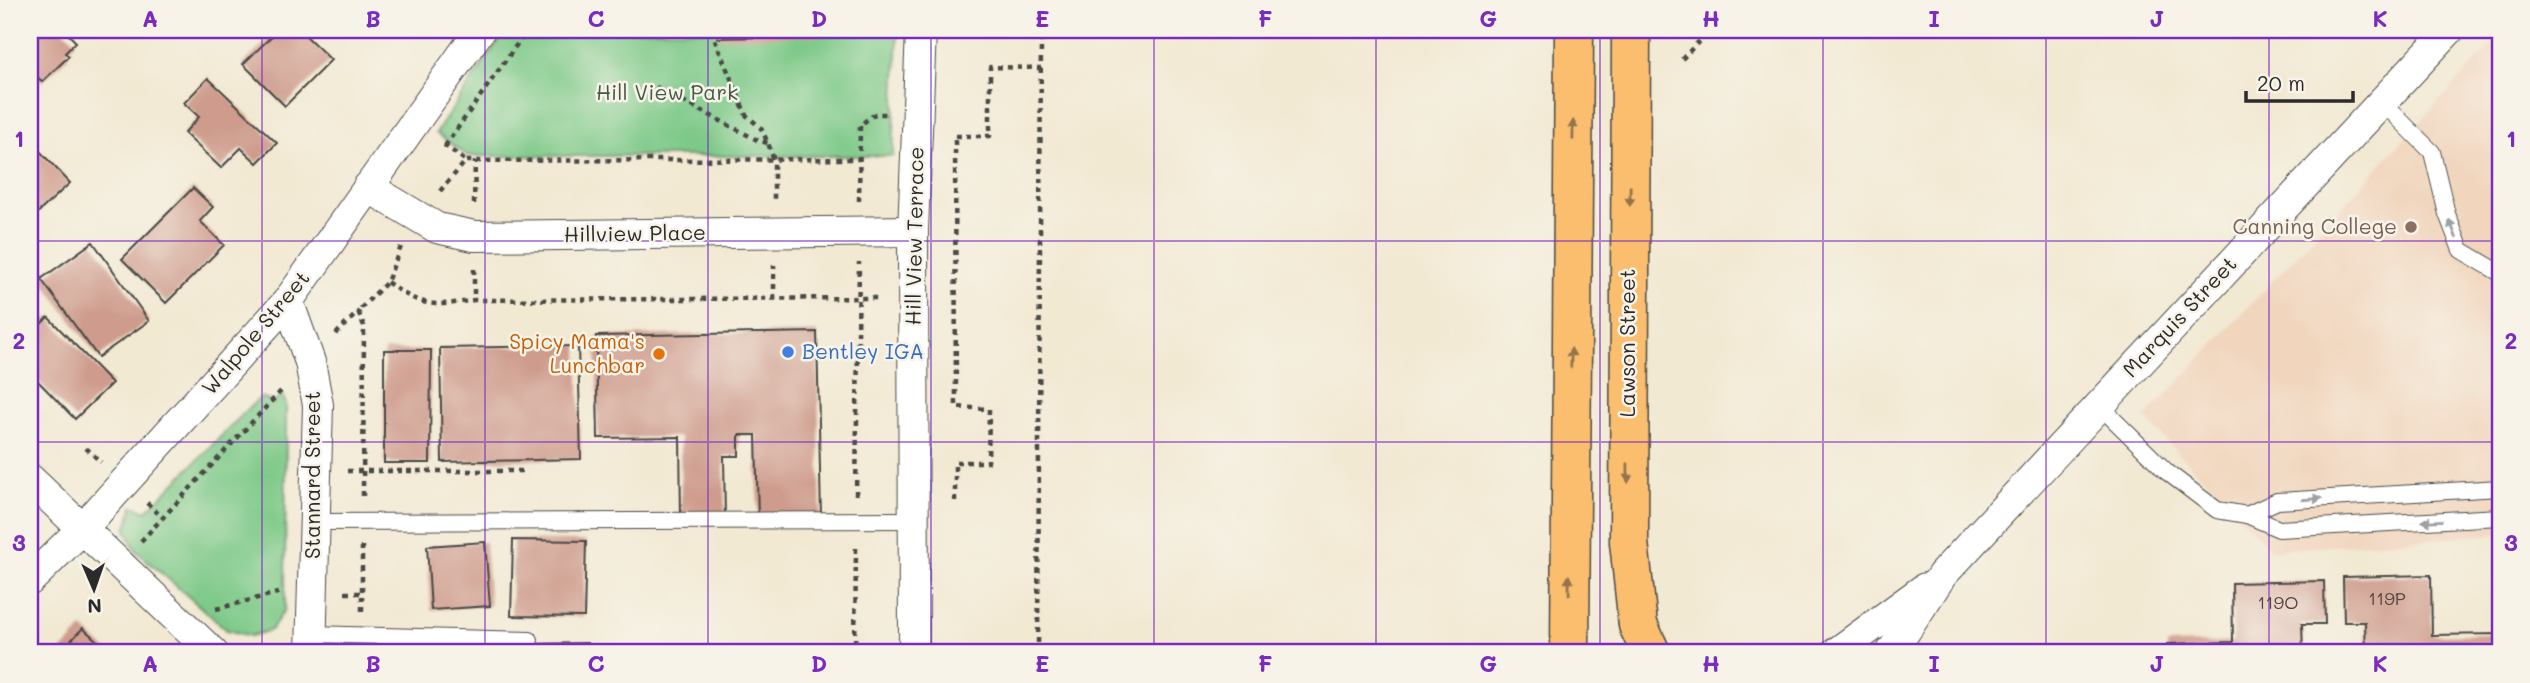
<svg xmlns="http://www.w3.org/2000/svg" width="2530" height="683" viewBox="0 0 2530 683" font-family="Mali,sans-serif">
  <style>
    .built { fill: #f1d5bd }
    .green { fill: #7dc988; stroke: #547a5a; stroke-width: 2 }
    .building { fill: #ce9b8c }
    .lines { fill: none; stroke-linecap: round; stroke-linejoin: round }
    .lane-casing { stroke: #494844; stroke-width: 18 }
    .street-casing { stroke: #494844; stroke-width: 32 }
    .primary-casing { stroke: #494844; stroke-width: 41 }
    .path { stroke: #494844; stroke-width: 4.5; stroke-dasharray: 5 5; stroke-linecap: butt }
    .lane { stroke: #fff; stroke-width: 16 }
    .street { stroke: #fff; stroke-width: 30 }
    .primary { stroke: #fbbe6e; stroke-width: 38 }
    .oneway { fill: #93744c }
    .oneway2 { fill: #a0a0a0 }
    .grid { fill: none; stroke: #7b2cbf; stroke-width: 2; stroke-opacity: 0.55 }
    .education-dot { fill: #8d6e63; stroke: #f7f3e8; stroke-width: 2.5 }
    .shop-dot { fill: #3f7fe0; stroke: #f7f3e8; stroke-width: 2.5 }
    .food-dot { fill: #e8710a; stroke: #f7f3e8; stroke-width: 2.5 }
    .labels { text-anchor: middle; stroke-width: 5; stroke-linejoin: round; paint-order: stroke }
    .number-label { font-size: 18px; fill: #544743 }
    .park-label { font-size: 21px; fill: #445a47; stroke: #f7f3e8 }
    .education-label { font-size: 21px; fill: #785e54; stroke: #f7f3e8; text-anchor: end }
    .street-label { font-size: 21px; fill: #2b2b2b; stroke: #f7f3e8 }
    .food-label { font-size: 21px; fill: #c56008; stroke: #f7f3e8; text-anchor: end }
    .shop-label { font-size: 21px; fill: #366cbe; stroke: #f7f3e8; text-anchor: start }
    .neatline { fill: none; stroke: #7b2cbf; stroke-width: 2.5 }
    .grid-label { font-size: 23px; text-anchor: middle; font-weight: bold; fill: #7b2cbf }
  </style>
  <rect width="100%" height="100%" fill="#f7f3e8"/>
  <filter id="ink" filterUnits="userSpaceOnUse"><feTurbulence type="fractalNoise" baseFrequency=".0143" numOctaves="2"/><feDisplacementMap in="SourceGraphic" scale="14" xChannelSelector="R" yChannelSelector="G"/><feConvolveMatrix kernelMatrix="1 2 1 2 8 2 1 2 1" color-interpolation-filters="sRGB"/></filter>
  <filter id="wash" filterUnits="userSpaceOnUse"><feTurbulence type="fractalNoise" baseFrequency=".00686" numOctaves="4" result="noise"/><feDisplacementMap in="SourceGraphic" scale="28" xChannelSelector="R" yChannelSelector="G"/><feGaussianBlur stdDeviation="1.57" result="paint"/><feColorMatrix in="noise" values="0 0 0 0 0 0 0 0 0 0 0 0 0 0 0 0 0 1.4 0 .05"/><feComposite in="paint" operator="in"/></filter>
  <g filter="url(#wash)">
    <rect width="100%" height="100%" fill="#f2e9d3"/>
    <path class="built" d="M2500 36V534L2271 550 2145 418Z"/>
    <g class="green">
      <path d="M506 30H898L893 156H468L436 133Z"/>
      <path d="M282 395 286 404 285 609 271 630 251 636 227 630 136 551 126 530 133 506 147 511 255 402 262 397 274 403Z"/>
    </g>
    <g id="blocks">
      <g class="building">
        <path d="M31 30H64L76 42 65 53 69 56 42 82 30 69Z"/>
        <path d="M278 30H300L331 60 285 106 243 64Z"/>
        <path d="M717 30H824V36L718 38Z"/>
        <path d="M208 78 277 143 257 163 241 148 221 168 184 133 199 117 184 103Z"/>
        <path d="M34 145 70 183 30 220V148Z"/>
        <path d="M193 188 213 207 200 221 224 245 166 303 122 259Z"/>
        <path d="M93 242 149 321 98 357 41 279Z"/>
        <path d="M48 317 112 383 75 419 30 373V335Z"/>
        <path d="M817 332 821 517 758 518 756 435H739V456H724L725 519 681 520 680 437 598 438 596 336Z"/>
        <path d="M578 346 581 459 442 462 440 348Z"/>
        <path d="M384 350H431L430 463H384Z"/>
        <path d="M513 540 586 541 584 617 511 616Z"/>
        <path d="M485 542 490 606 431 610 427 546Z"/>
        <path d="M2431 575 2432 635 2500 634V653H2366L2365 622H2344L2343 577Z"/>
        <path d="M2324 581 2325 624H2302L2303 653H2167V644L2233 642 2232 583Z"/>
        <path d="M83 628 110 653H59Z"/>
        <path d="M485 640 486 653H428V641Z"/>
        <path d="M587 643V653H531L530 644Z"/>
      </g>
    </g>
  </g>
  <g filter="url(#ink)">
    <use href="#blocks" fill-opacity="0" stroke="#494844" stroke-width="2"/>
    <g class="lines">
      <defs>
        <g id="lane">
          <path d="M2381 101 2432 152 2447 214 2461 250 2500 273"/>
          <path d="M2102 400 2112 418 2167 472 2217 510 2247 515 2279 529 2500 517"/>
          <path d="M2247 515 2277 501 2500 488"/>
          <path d="M314 522 914 520"/>
          <path d="M312 634 530 640"/>
        </g>
        <g id="street">
          <path d="M368 187 437 228 474 236 913 231"/>
          <path d="M288 301 310 362 318 405 311 653"/>
          <path d="M30 479 213 653"/>
          <path d="M30 580 82 529 288 301 480 30"/>
          <path d="M914 653 913 231 921 30"/>
          <path d="M1836 653 1925 588"/>
          <path d="M1891 653 1942 575 2449 30"/>
        </g>
        <g id="primary">
          <path d="M1631 30 1629 542 1638 625 1651 653"/>
          <path d="M1570 653 1574 30"/>
        </g>
      </defs>
      <use href="#lane" class="lane-casing"/>
      <use href="#street" class="street-casing"/>
      <use href="#primary" class="primary-casing"/>
      <g class="path">
        <path d="M711 30 746 115 761 128 768 143 774 160V200"/>
        <path d="M2481 39 2490 30"/>
        <path d="M1682 59 1710 30"/>
        <path d="M656 87 759 141 768 143"/>
        <path d="M444 145 466 161"/>
        <path d="M445 146 527 30"/>
        <path d="M440 191 466 161 859 159"/>
        <path d="M859 201 860 125 875 114H887"/>
        <path d="M474 204 475 161"/>
        <path d="M474 269V300"/>
        <path d="M387 282C420 307 435 307 474 300L880 298"/>
        <path d="M774 299V265"/>
        <path d="M336 334 359 311"/>
        <path d="M86 448 101 462"/>
        <path d="M347 471H524"/>
        <path d="M856 495 859 262"/>
        <path d="M363 496 364 326 358 311 387 282 402 244"/>
        <path d="M955 501V462H988L989 409 956 407 955 136H990V67L1041 68"/>
        <path d="M147 503 161 516"/>
        <path d="M141 541 281 391"/>
        <path d="M345 593H362"/>
        <path d="M216 609 281 592"/>
        <path d="M362 611V546"/>
        <path d="M855 653 856 546"/>
        <path d="M1038 653 1041 30"/>
      </g>
      <use href="#lane" class="lane"/>
      <use href="#street" class="street"/>
      <use href="#primary" class="primary"/>
    </g>
    <defs><path id="oneway-solid" d="M-6-.8H1V-3.2L6.5 0L1 3.2V.8H-6Z" transform="scale(1.75)"/></defs>
    <g class="oneway">
      <use href="#oneway-solid" transform="translate(1573 130) rotate(-89)"/>
      <use href="#oneway-solid" transform="translate(1630 196) rotate(91)"/>
      <use href="#oneway-solid" transform="translate(1571 358) rotate(-89)"/>
      <use href="#oneway-solid" transform="translate(1628 473) rotate(89)"/>
      <use href="#oneway-solid" transform="translate(1569 585) rotate(-91)"/>
    </g>
    <g class="oneway2">
      <use href="#oneway-solid" transform="translate(2453 229) rotate(-111)"/>
      <use href="#oneway-solid" transform="translate(2312 499) rotate(-4)"/>
      <use href="#oneway-solid" transform="translate(2432 521) rotate(177)"/>
    </g>
  </g>
  <path class="grid" d="M262 30V653M485 30V653M708 30V653M931 30V653M1154 30V653M1376 30V653M1600 30V653M1823 30V653M2046 30V653M2269 30V653M30 241H2500M30 442H2500"/>
  <circle class="education-dot" cx="2411" cy="227" r="7"/>
  <circle class="shop-dot" cx="788" cy="352" r="7"/>
  <circle class="food-dot" cx="659" cy="354" r="7"/>
  <g class="labels">
    <g class="number-label">
      <text x="2387" y="605">119P</text>
      <text x="2278" y="609">119O</text>
    </g>
    <g class="park-label">
      <text x="667" y="100">Hill View Park</text>
    </g>
    <g class="education-label">
      <text x="2397" y="234">Canning College</text>
    </g>
    <g class="street-label">
      <text transform="translate(635 234) rotate(-1)" y="7">Hillview Place</text>
      <text transform="translate(915 236) rotate(-89)" y="7">Hill View Terrace</text>
      <text transform="translate(2180 317) rotate(-47)" y="7">Marquis Street</text>
      <text transform="translate(256 333) rotate(-50)" y="7">Walpole Street</text>
      <text transform="translate(1628 343) rotate(-90)" y="7">Lawson Street</text>
      <text transform="translate(313 475) rotate(-90)" y="7">Stannard Street</text>
    </g>
    <g class="food-label">
      <text x="645" y="349">Spicy Mama's<tspan x="645" dy="24">Lunchbar</tspan></text>
    </g>
    <g class="shop-label">
      <text x="802" y="359">Bentley IGA</text>
    </g>
  </g>
  <rect width="2530" height="683" fill="none" stroke="#f7f3e8" stroke-width="77"/>
  <g transform="translate(94 589) rotate(178)" stroke="#f7f3e8" stroke-width="5" paint-order="stroke">
  <path d="M0-5L12 26L0 18L-12 26Z" fill="#2b2b2b"/>
  <text y="-10" font-size="19" font-weight="bold" text-anchor="middle" fill="#2b2b2b">N</text>
  </g>
  <path d="M2246 91v10h107v-10" fill="none" stroke="#2b2b2b" stroke-width="3.5"/>
  <text x="2257" y="91" font-size="21" fill="#2b2b2b" stroke="#f7f3e8" stroke-width="5" paint-order="stroke">20 m</text>
  <rect x="38" y="38" width="2454" height="606" class="neatline"/>
  <g class="grid-label">
    <text x="150" y="27">A</text>
    <text x="373" y="27">B</text>
    <text x="596" y="27">C</text>
    <text x="819" y="27">D</text>
    <text x="1042" y="27">E</text>
    <text x="1265" y="27">F</text>
    <text x="1488" y="27">G</text>
    <text x="1711" y="27">H</text>
    <text x="1934" y="27">I</text>
    <text x="2157" y="27">J</text>
    <text x="2380" y="27">K</text>
    <text x="19" y="147">1</text>
    <text x="2511" y="147">1</text>
    <text x="19" y="349">2</text>
    <text x="2511" y="349">2</text>
    <text x="19" y="551">3</text>
    <text x="2511" y="551">3</text>
    <text x="150" y="672">A</text>
    <text x="373" y="672">B</text>
    <text x="596" y="672">C</text>
    <text x="819" y="672">D</text>
    <text x="1042" y="672">E</text>
    <text x="1265" y="672">F</text>
    <text x="1488" y="672">G</text>
    <text x="1711" y="672">H</text>
    <text x="1934" y="672">I</text>
    <text x="2157" y="672">J</text>
    <text x="2380" y="672">K</text>
  </g>
</svg>
